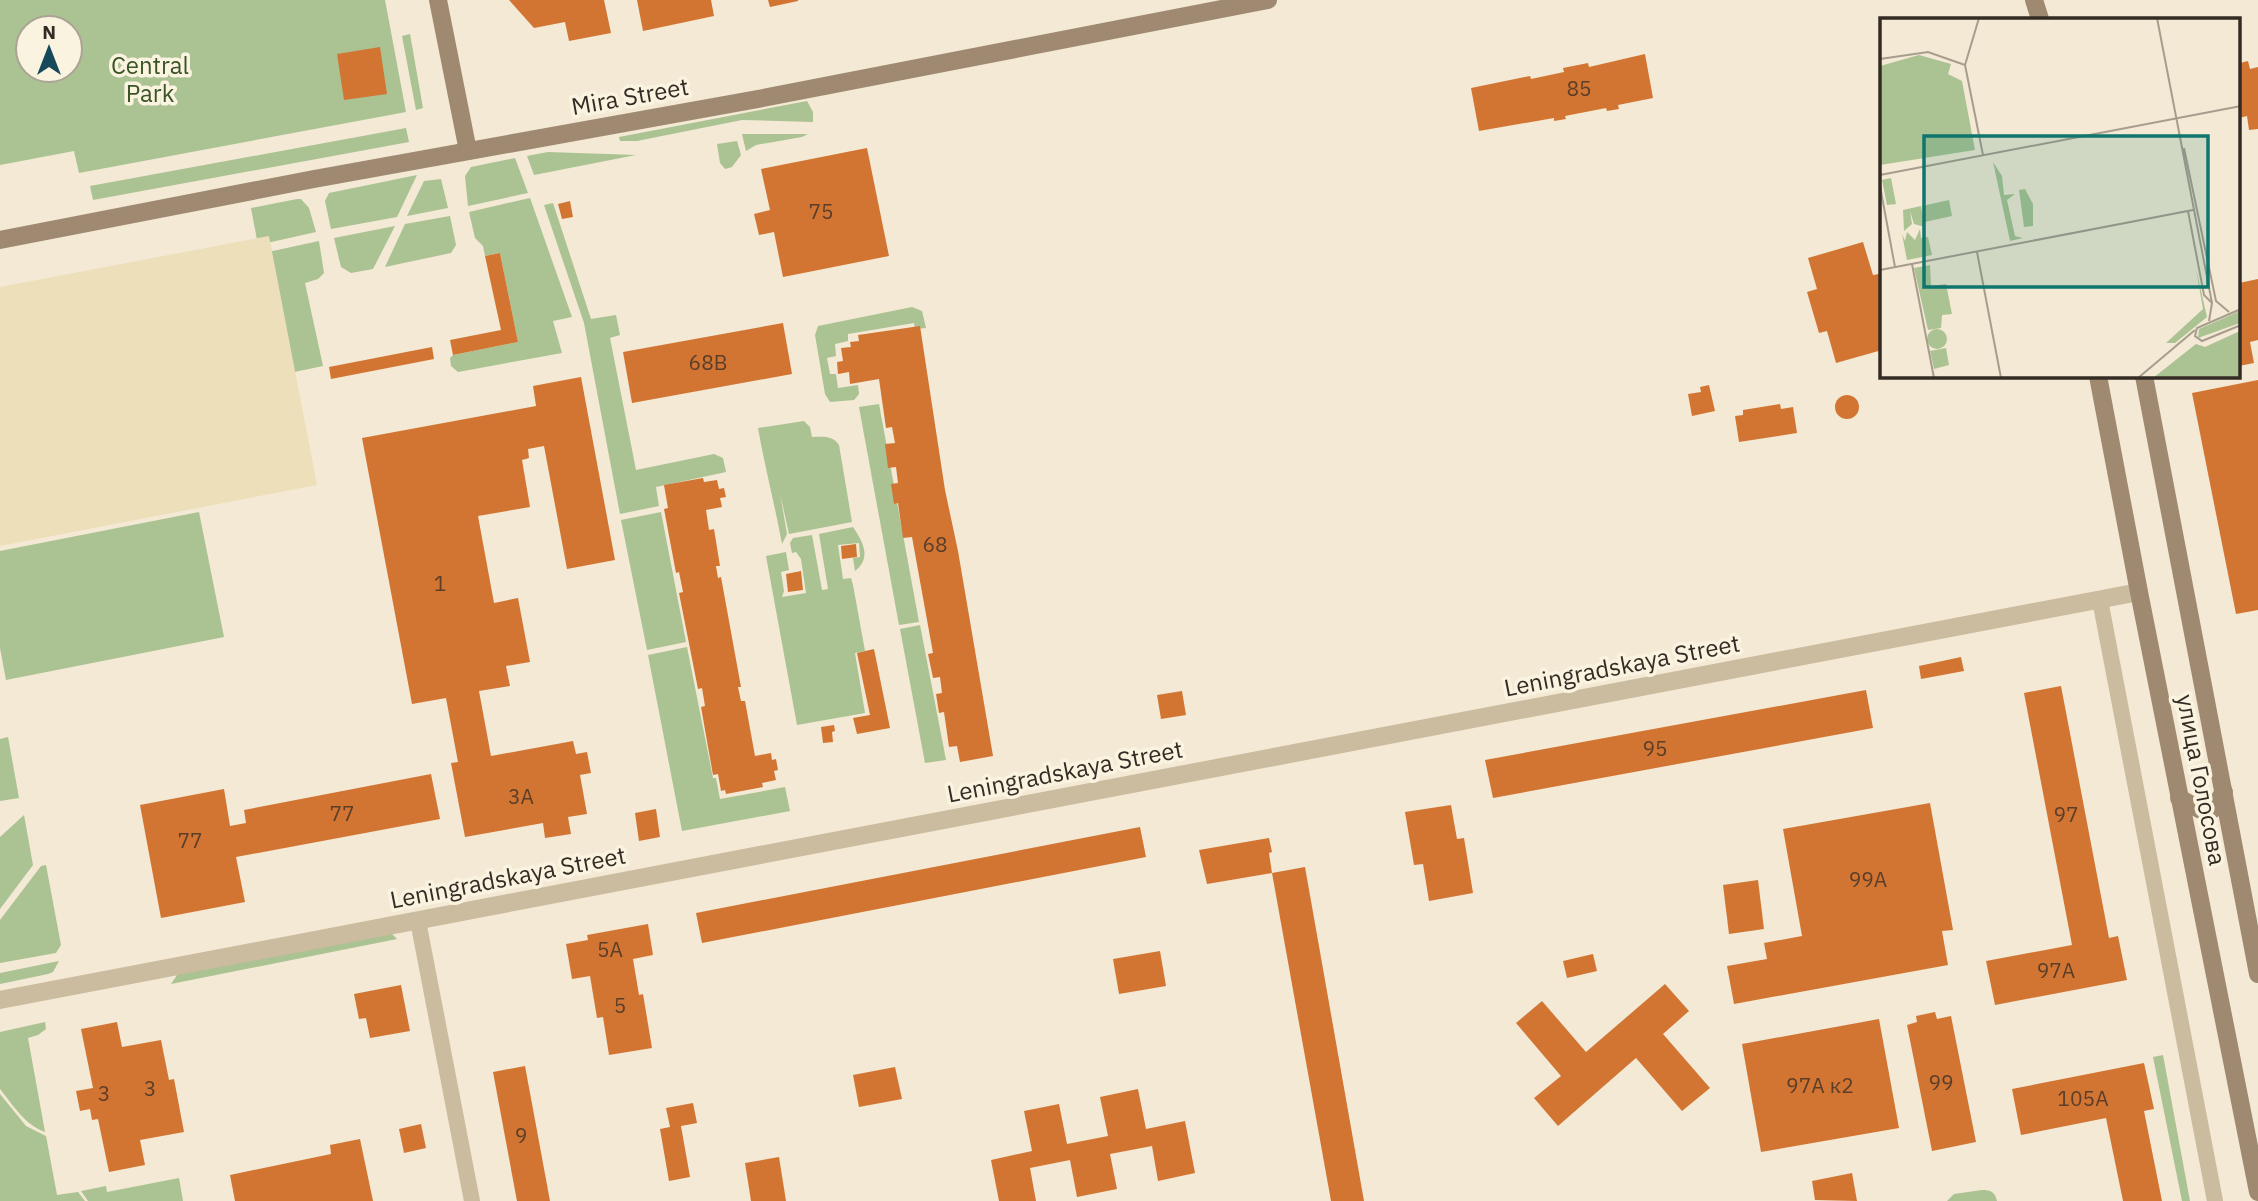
<svg xmlns="http://www.w3.org/2000/svg" width="2258" height="1201" viewBox="0 0 2258 1201" font-family="'IBM Plex Sans',sans-serif">
  <style>
    .green { fill: #abc293; fill-rule: evenodd }
    .plaza { fill: #eddfb9 }
    .building { fill: #d27533 }
    .lines { fill: none; stroke-linecap: round; stroke-linejoin: round }
    .minor { stroke: #cbbb9f; stroke-width: 16 }
    .tertiary { stroke: #cbbb9f; stroke-width: 18 }
    .secondary { stroke: #9f8971; stroke-width: 18 }
    .labels { text-anchor: middle; stroke-width: 7; stroke-linejoin: round; paint-order: stroke }
    .number-label { font-size: 21px; fill: #5c3e28 }
    .park-label { font-size: 24px; fill: #3b5425; stroke: #faf3e0 }
    .street-label { font-size: 24px; fill: #342c24; stroke: #faf3e0 }
    .inset-road { fill: none; stroke: #a79d8e; stroke-width: 2 }
    .view { fill: #0f766e; fill-opacity: 0.15; stroke: #0f766e; stroke-width: 3.5 }
    .inset-edge { fill: none; stroke: #342c24; stroke-width: 3.5 }
  </style>
  <rect width="100%" height="100%" fill="#f3e9d4"/>
  <g class="green">
    <path d="M0 0H385L406 112 79 173 74 151 0 165ZM28 28H70V70H28Z"/>
    <path d="M410 34 423 108 416 110 402 36Z"/>
    <path d="M807 101 813 112V122L742 120 637 141H620L619 137Z"/>
    <path d="M406 128 409 142 93 200 90 186Z"/>
    <path d="M742 134H808L802 137 756 145 746 151Z"/>
    <path d="M737 141 741 155 732 167 725 169 720 163 717 144Z"/>
    <path d="M548 152 636 155 534 175 527 156Z"/>
    <path d="M515 158 528 193 468 206 465 176 471 167Z"/>
    <path d="M417 175 397 217 331 229 325 201 329 193Z"/>
    <path d="M441 179 448 208 407 216 424 181Z"/>
    <path d="M530 198 572 317 553 321 562 353 458 372 451 366 450 358 453 355 518 342 500 253 485 256 483 246 475 238 469 212Z"/>
    <path d="M297 199H301L309 208 316 232 258 245 251 208Z"/>
    <path d="M553 203 591 319 616 315 620 335 610 338 636 470 714 454 723 458 726 472 656 487 659 506 620 514 584 323 544 205Z"/>
    <path d="M450 216 456 245 451 253 385 267 405 224Z"/>
    <path d="M395 226 373 269 351 273 341 267 334 238Z"/>
    <path d="M319 241 324 273 318 279 305 283 323 366 285 374 259 254Z"/>
    <path d="M912 307 922 311 926 328 915 329 914 323 848 334V341L835 344 836 356 827 358 830 374H836L838 388 858 385 859 394 854 400 830 402 825 394 815 335 818 326Z"/>
    <path d="M879 404 919 622 899 625 859 407Z"/>
    <path d="M804 421 810 427 812 437C823 437 832 435 839 445L852 522 789 534 780 493 787 534 782 544C775 505 765 468 758 428Z"/>
    <path d="M199 512 224 637 6 680 0 648V551Z"/>
    <path d="M661 512 686 642 647 650 621 520Z"/>
    <path d="M853 527C863 542 872 558 855 571L853 558 860 557 859 543 838 545 843 579 851 578 853 585 865 651 855 653 865 713 797 725 766 556 786 552 789 570 781 572 784 591 782 597 806 593 801 559 796 552 792 553 790 543 793 538 812 535 822 590 828 589 819 534Z"/>
    <path d="M920 625 946 760 925 763 900 629Z"/>
    <path d="M687 647 713 778H716L720 799 785 787 790 811 682 831 648 655Z"/>
    <path d="M8 737 19 798 0 801V739Z"/>
    <path d="M24 815 33 865 0 909V837Z"/>
    <path d="M46 865 61 945 56 953 0 963V920L41 866Z"/>
    <path d="M389 931 397 939 171 984 179 972Z"/>
    <path d="M59 961 53 972 48 974 0 984V973Z"/>
    <path d="M45 1022 46 1029 38 1035 28 1038 45 1132C25 1125 13 1105 0 1089V1032Z"/>
    <path d="M2163 1055 2190 1201H2182L2153 1057Z"/>
    <path d="M0 1094 26 1126 46 1136 57 1195 78 1192 85 1201H0Z"/>
    <path d="M179 1178 183 1201H88L81 1191 106 1186 107 1192Z"/>
    <path d="M1982 1190C1991 1190 1995 1192 1997 1201H1947L1954 1194Z"/>
  </g>
  <path class="plaza" d="M269 236 317 485 0 546V287Z"/>
  <g class="building">
    <path d="M509 0H604L611 33 569 41 565 22 534 28Z"/>
    <path d="M637 0H711L714 16 643 31Z"/>
    <path d="M768 0H798V1L770 7Z"/>
    <path d="M380 47 387 94 344 100 337 54Z"/>
    <path d="M1645 54 1653 98 1618 105 1619 109 1607 111 1606 108 1565 116 1566 119 1554 121V118L1479 131 1471 88 1530 76 1531 79 1564 72 1563 68 1588 63 1589 67Z"/>
    <path d="M2248 61 2250 69 2258 67V129L2249 130 2247 116 2239 118 2240 63Z"/>
    <path d="M867 148 889 256 783 277 774 232 759 235 754 214 770 210 761 169Z"/>
    <path d="M570 201 573 217 562 219 558 204Z"/>
    <path d="M1863 242 1873 275 1879 274 1882 282V350L1836 363 1827 331 1819 333 1807 292 1817 289 1808 258Z"/>
    <path d="M500 253 518 342 453 355 450 340 501 330 485 256Z"/>
    <path d="M2258 279V340L2250 342 2254 363 2239 366V283Z"/>
    <path d="M783 323 792 374 632 403 623 352Z"/>
    <path d="M920 326 945 490 958 551 993 756 960 762 957 746 949 747 944 712 939 713 936 694 942 693 940 677 933 678 928 654 933 653 912 537 903 538 898 503 894 504 891 484 898 483 896 467 888 468 885 444 895 443 892 427 886 428 879 379 850 384 849 372 838 374 837 362 843 361 841 348 851 347 850 342 859 341 858 335Z"/>
    <path d="M432 347 434 359 331 379 329 367Z"/>
    <path d="M581 377 615 560 567 569 544 446 528 449 529 458 522 460 530 507 478 516 494 603 518 598 530 662 506 666 510 686 479 691 491 756 573 741 576 754 587 752 591 773 580 775 587 814 568 817 571 834 545 838 543 823 465 837 451 763 458 762 446 698 412 704 362 438 536 406 533 386Z"/>
    <path d="M2258 380V610L2236 614 2192 393Z"/>
    <path d="M1709 385 1715 411 1692 416 1688 394 1701 392 1700 387Z"/>
    <circle cx="1847" cy="407" r="12"/>
    <path d="M1780 404 1781 409 1793 407 1797 433 1739 442 1735 416 1743 415V410Z"/>
    <path d="M703 478 704 482 717 480 719 489 724 488 726 497 720 498 722 507 706 510 709 530 714 529 720 566H716L718 578 721 577 741 687H738L741 701H745L755 756 771 753 772 760 776 759 778 770 774 771 776 780 762 783 763 787 726 794 725 790 721 791 718 774 713 775 701 707 705 706 702 688 698 689 679 593 683 592 679 572 676 573 664 509 668 508 664 485Z"/>
    <path d="M856 544 857 557 842 559 841 546Z"/>
    <path d="M801 571 803 590 788 592 786 574Z"/>
    <path d="M874 649 890 728 857 734 853 718 870 715 857 653Z"/>
    <path d="M1961 657 1964 671 1921 679 1919 666Z"/>
    <path d="M2061 686 2109 938 2118 936 2127 980 1995 1005 1986 961 2072 945 2024 693Z"/>
    <path d="M1866 690 1873 728 1493 798 1485 760Z"/>
    <path d="M1182 691 1186 715 1161 719 1157 695Z"/>
    <path d="M834 725 835 731 832 732 833 742 823 743 821 727Z"/>
    <path d="M431 774 440 819 236 857 245 902 161 918 140 805 224 789 230 826 246 823 244 810Z"/>
    <path d="M1930 803 1953 930 1942 931 1948 965 1734 1004 1727 966 1767 959 1764 943 1802 936 1783 829Z"/>
    <path d="M1451 805 1457 839 1464 838 1473 893 1429 901 1423 864 1414 865 1405 812Z"/>
    <path d="M656 809 660 837 639 841 635 813Z"/>
    <path d="M1140 827 1146 857 702 943 696 913Z"/>
    <path d="M1269 838 1272 852 1269 853 1272 873 1207 884 1199 850Z"/>
    <path d="M1305 867 1364 1201H1331L1272 873Z"/>
    <path d="M1758 880 1764 929 1729 934 1723 885Z"/>
    <path d="M648 924 653 955 633 959 639 995 643 994 652 1048 609 1055 603 1017 597 1018 590 976 572 979 566 944 588 940 587 935Z"/>
    <path d="M1160 951 1166 986 1119 994 1113 959Z"/>
    <path d="M1593 954 1597 971 1567 978 1563 961Z"/>
    <path d="M1665 984 1689 1011 1663 1034 1710 1088 1682 1111 1636 1058 1558 1126 1534 1098 1561 1076 1516 1023 1542 1001 1586 1052Z"/>
    <path d="M401 985 410 1031 370 1038 366 1018 359 1019 354 994Z"/>
    <path d="M1935 1012 1937 1019 1951 1016 1976 1142 1932 1151 1907 1025 1917 1022 1916 1016Z"/>
    <path d="M1879 1019 1899 1128 1761 1152 1742 1044Z"/>
    <path d="M117 1022 122 1047 161 1040 169 1080 174 1079 184 1132 140 1140 145 1165 109 1172 98 1119 92 1120 90 1109 80 1111 76 1091 93 1088 81 1029Z"/>
    <path d="M2144 1063 2154 1109 2144 1111 2162 1201H2123L2106 1118 2021 1135 2012 1089Z"/>
    <path d="M525 1066 550 1201H517L493 1072Z"/>
    <path d="M895 1067 902 1099 859 1107 853 1075Z"/>
    <path d="M1138 1089 1146 1129 1185 1121 1195 1173 1158 1181 1152 1146 1110 1154 1117 1189 1077 1197 1070 1160 1030 1168 1036 1201H999L991 1160 1032 1151 1024 1111 1059 1104 1067 1144 1108 1136 1100 1097Z"/>
    <path d="M693 1103 697 1123 681 1126 690 1177 669 1181 660 1129 670 1127 666 1108Z"/>
    <path d="M421 1124 426 1148 404 1153 399 1129Z"/>
    <path d="M360 1139 373 1201H235L230 1175 331 1154 330 1145Z"/>
    <path d="M779 1157 786 1201H751L745 1163Z"/>
    <path d="M1852 1173 1857 1201 1815 1200 1812 1181Z"/>
  </g>
  <g class="lines">
    <g class="minor">
      <path d="M2100 600 2215 1201"/>
      <path d="M418 921 472 1201"/>
    </g>
    <path class="tertiary" d="M0 1000 2139 592"/>
    <g class="secondary">
      <path d="M438 0 468 151"/>
      <path d="M2034 0 2040 19"/>
      <path d="M0 240 314 179 763 98 1268 0"/>
      <path d="M2098 376 2139 592 2258 1192"/>
      <path d="M2144 376 2258 974"/>
      <path d="M2179 798 2201 810 2213 809 2224 792"/>
    </g>
  </g>
  <g class="labels">
    <g class="number-label">
      <text x="1579" y="96">85</text>
      <text x="821" y="219">75</text>
      <text x="708" y="370">68В</text>
      <text x="935" y="552">68</text>
      <text x="440" y="591">1</text>
      <text x="1655" y="756">95</text>
      <text x="521" y="804">3А</text>
      <text x="342" y="821">77</text>
      <text x="2066" y="822">97</text>
      <text x="190" y="848">77</text>
      <text x="1868" y="887">99А</text>
      <text x="610" y="957">5А</text>
      <text x="2056" y="978">97А</text>
      <text x="620" y="1013">5</text>
      <text x="1941" y="1090">99</text>
      <text x="1820" y="1093">97А к2</text>
      <text x="150" y="1096">3</text>
      <text x="104" y="1101">3</text>
      <text x="2083" y="1106">105А</text>
      <text x="521" y="1143">9</text>
    </g>
    <g class="park-label">
      <text x="150" y="74">Central<tspan x="150" dy="28">Park</tspan></text>
    </g>
    <g class="street-label">
      <text transform="translate(630 97) rotate(-10)" y="8">Mira Street</text>
      <text transform="translate(1622 666) rotate(-11)" y="8">Leningradskaya Street</text>
      <text transform="translate(1065 772) rotate(-11)" y="8">Leningradskaya Street</text>
      <text transform="translate(2201 780) rotate(79)" y="8">улица Голосова</text>
      <text transform="translate(508 878) rotate(-11)" y="8">Leningradskaya Street</text>
    </g>
  </g>
  <g transform="translate(1880 18)">
    <rect width="360" height="360" fill="#f3e9d4"/>
    <path d="M39 37 71 46 68 56 82 63 95 132 0 147V48ZM113 144 122 158 124 177 135 176 127 182 135 218 143 220 130 223ZM11 160 16 186 7 187 2 162ZM145 171 153 186V208L144 209 139 172ZM69 182 72 198 45 204 42 188ZM41 188 45 209 34 206 30 193 32 206 24 213 23 192ZM40 211 41 220 48 219 52 237 27 242 22 216 25 223 27 214 35 222ZM50 247 51 268 66 266 72 296 62 297 61 310 48 312 34 250ZM316 251 327 299 295 325H286L323 291ZM360 293V305L318 320 319 311ZM47 321a10 10 0 1 1 20 0a10 10 0 1 1-20 0ZM360 313V360H273L316 326 325 329ZM66 330 69 347 54 351 50 333Z" fill="#abc293"/>
    <path class="inset-road" d="M99 0 85 47 103 137M277 0 332 285 329 303M0 41 48 34 85 47M304 130 336 283 349 294M0 157 361 88M0 168 15 249M308 193 324 277 332 285M97 234 121 360M32 246 54 360M0 252 313 192M361 291 317 310 315 318 322 323 361 307M258 360 315 312"/>
    <path class="view" d="M44 118H328V269H44Z"/>
    <rect width="360" height="360" class="inset-edge"/>
  </g>
  <g transform="translate(49 49)"><circle r="33" fill="#faf3e0" stroke="#aba395" stroke-width="2"/>
  <path d="M0-5L12 26L0 18L-12 26Z" fill="#164959"/>
  <text y="-10" font-size="19" font-weight="bold" text-anchor="middle" fill="#342c24">N</text>
  </g>
</svg>
